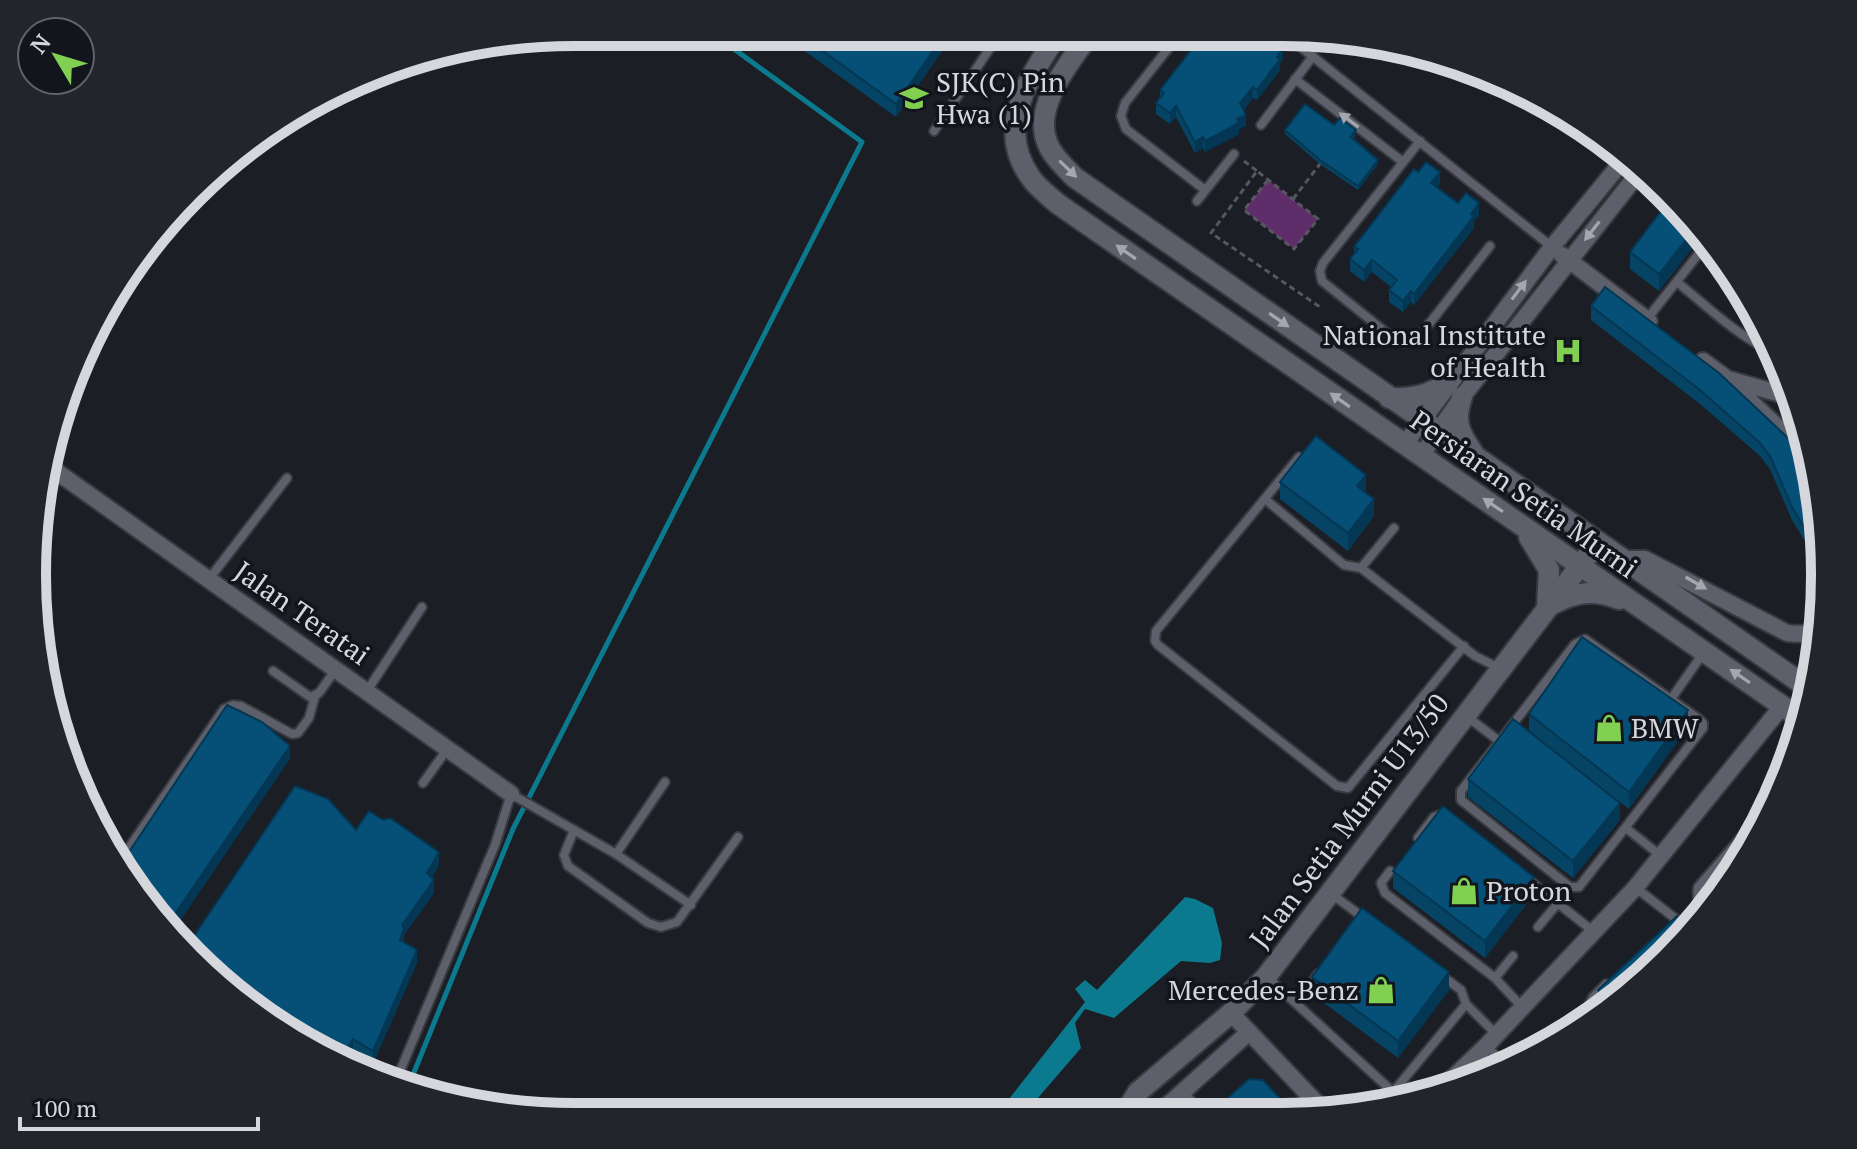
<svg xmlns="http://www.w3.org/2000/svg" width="1857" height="1149" viewBox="0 0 1857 1149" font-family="'PT Serif',serif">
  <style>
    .green { fill: #5f2e6a }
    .water { fill: #0c7a8e }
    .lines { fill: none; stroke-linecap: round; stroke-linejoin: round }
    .stream { stroke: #0c7a8e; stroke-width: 5 }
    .service-casing { stroke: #383a3f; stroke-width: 12 }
    .minor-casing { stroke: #383a3f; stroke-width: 20 }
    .tertiary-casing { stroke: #383a3f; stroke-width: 24 }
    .path { stroke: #55585e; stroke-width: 3; stroke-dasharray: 6 4; stroke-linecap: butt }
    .service { stroke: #5d606a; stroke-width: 8 }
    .minor { stroke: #5d606a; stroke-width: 16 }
    .tertiary { stroke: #5d606a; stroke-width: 20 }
    .wall { fill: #054465 }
    .shaded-wall { fill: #043753 }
    .building { fill: #064f76; stroke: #043753; stroke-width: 2 }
    .oneway { fill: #a5a7ae }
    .labels { text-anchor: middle; stroke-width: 7; stroke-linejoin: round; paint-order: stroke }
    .poi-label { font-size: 28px; fill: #d5d7dc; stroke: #12151c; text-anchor: start }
    .street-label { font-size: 28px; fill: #d5d7dc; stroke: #12151c }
    .rim { fill: none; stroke: #d5d7dc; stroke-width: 10 }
  </style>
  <rect width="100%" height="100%" fill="#1b1e25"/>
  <path class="green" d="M1268 180 1318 219 1294 249 1244 210Z"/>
  <path class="water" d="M1185 897 1195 899 1213 908 1222 943 1220 960 1210 963 1181 961 1114 1018 1085 1009 1075 1023 1081 1048 1037 1099 1029 1115 1004 1114 1009 1099 1085 1002 1075 989 1085 980 1097 990Z"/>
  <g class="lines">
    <path class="stream" d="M408 1087 513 829 862 142 712 33"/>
    <defs>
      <g id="service">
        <path d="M1178 36 1125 103 1121 116 1126 129 1205 190"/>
        <path d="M1287 36 1552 247"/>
        <path d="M1295 79 1403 162"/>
        <path d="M1261 125 1313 56"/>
        <path d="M934 131 999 35"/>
        <path d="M1420 141 1323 263 1320 271 1322 281 1398 342 1406 343 1422 333 1490 246"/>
        <path d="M1197 201 1234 154"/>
        <path d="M1702 250 1728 269"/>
        <path d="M1677 282C1708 307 1738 337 1775 353"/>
        <path d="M1647 319 1708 242"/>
        <path d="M1299 457 1156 631 1155 641 1158 645 1337 786 1348 788 1464 646"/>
        <path d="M1265 499 1344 565 1361 568 1475 656 1499 668"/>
        <path d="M1361 568 1394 528"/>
        <path d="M209 579 287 478"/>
        <path d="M1585 639 1699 719 1703 723V728L1579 887H1570L1461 800V791L1575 644Z"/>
        <path d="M273 671 310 697 319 693 336 669"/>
        <path d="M367 691 422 607"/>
        <path d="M1671 699 1704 652"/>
        <path d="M1465 715 1499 741"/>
        <path d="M423 783 448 748"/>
        <path d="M1626 828 1661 856"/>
        <path d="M574 830 564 855 568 866 648 923 661 927 677 922 738 837"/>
        <path d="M1418 838 1434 817 1442 814"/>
        <path d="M616 854 691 905"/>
        <path d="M118 864 224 709 233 705 241 706 292 734 298 733 309 718 315 696"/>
        <path d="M1390 871 1381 883 1385 893 1495 978 1522 1007"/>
        <path d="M1526 878 1594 932"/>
        <path d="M1636 888 1676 919"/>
        <path d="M1330 893 1364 918"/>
        <path d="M1707 910C1699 904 1696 898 1698 887L1776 797"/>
        <path d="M1538 927 1558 903"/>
        <path d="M1267 977 1404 1102"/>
        <path d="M1495 978 1513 956"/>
        <path d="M1297 1003 1318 974"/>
        <path d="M1466 1004 1496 1034"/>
        <path d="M1595 1015 1589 1005 1593 997 1606 984"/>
        <path d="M1487 1046 1504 1065"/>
        <path d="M395 1083 495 845 511 794 616 854 665 782"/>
        <path d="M1394 1091 1466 1004 1461 990 1442 976"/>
        <path d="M1183 1092 1204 1115"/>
      </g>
      <g id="minor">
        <path d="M1562 255 1649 321"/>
        <path d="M1703 361 1726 378 1810 458"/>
        <path d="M1731 380 1795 398"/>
        <path d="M1404 445 1552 247 1626 157"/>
        <path d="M1421 456 1462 397 1641 170"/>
        <path d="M50 467 511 794"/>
        <path d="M1623 559H1645L1787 633C1799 634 1812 636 1821 626"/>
        <path d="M1231 1013 1327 1114"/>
        <path d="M1437 1093 1486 1046 1635 888 1783 705"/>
        <path d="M1157 1115 1249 1032"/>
      </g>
      <g id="tertiary">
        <path d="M1057 35C1029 79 994 127 1031 178 1038 188 1049 196 1058 204L1804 721"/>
        <path d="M1089 35C1069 63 1033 106 1047 142 1052 156 1064 166 1074 177L1811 690"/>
        <path d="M1462 397C1454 420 1458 431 1472 451"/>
        <path d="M1389 398C1413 399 1428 395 1448 383"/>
        <path d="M1529 537 1549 570 1547 608"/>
        <path d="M1551 605C1575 592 1593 589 1619 599"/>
        <path d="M1124 1115 1138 1092 1231 1013 1266 977 1598 542"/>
      </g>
    </defs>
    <use href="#service" class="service-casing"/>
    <use href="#minor" class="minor-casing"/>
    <use href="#tertiary" class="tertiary-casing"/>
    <g class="path">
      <path d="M1244 161 1257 171"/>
      <path d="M1268 180 1244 210 1294 249 1318 219 1257 171 1211 233 1320 307"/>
      <path d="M1293 199 1320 164"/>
    </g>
    <use href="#service" class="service"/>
    <use href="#minor" class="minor"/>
    <use href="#tertiary" class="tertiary"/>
  </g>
  <g class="wall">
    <path d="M795 33 954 34 896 117 795 44Z"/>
    <path d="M1263 46 1283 59 1280 63V70L1257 100 1253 98 1244 110 1246 126 1239 129V134L1205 152 1203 148 1195 153 1176 117 1170 124 1156 114V103L1160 97V90Z"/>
    <path d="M1334 125 1356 135 1353 139 1378 164 1358 190 1320 164 1285 134V130Z"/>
    <path d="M1418 172 1440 184 1437 187 1458 203 1479 215 1474 221V228L1414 305 1411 302 1403 312 1389 302V290L1391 287 1372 272 1364 282 1350 271V259L1354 254V247Z"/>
    <path d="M1690 216 1703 234 1659 291 1630 269V252Z"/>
    <path d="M1605 287 1820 503 1823 571 1792 520 1770 469 1760 456 1700 404 1591 320V306Z"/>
    <path d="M1280 482 1366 492 1374 516 1348 551 1280 499Z"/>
    <path d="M1529 714 1688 727 1629 809 1529 731Z"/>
    <path d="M1468 779 1620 820 1573 878 1468 797Z"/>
    <path d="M1764 823 1720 893V878Z"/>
    <path d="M356 830 439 865 432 878 434 893 404 935V943L417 963 373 1064 353 1052 346 1064 245 1005Z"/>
    <path d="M1393 871 1534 894 1485 958 1393 888Z"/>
    <path d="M1312 977 1449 990 1398 1058 1312 994Z"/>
    <path d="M1640 983 1601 1010 1598 1007V990Z"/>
  </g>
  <g class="shaded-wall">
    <path d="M945 34H954L896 117V104Z"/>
    <path d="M1283 48V59L1280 63V70L1257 100V90Z"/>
    <path d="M1253 87V98L1240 114V103Z"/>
    <path d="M1176 106V117L1170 124V113Z"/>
    <path d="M1246 115V126L1239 129V134L1205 152V141L1237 119Z"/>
    <path d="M1203 137V148L1195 153V142Z"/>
    <path d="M1378 160V164L1358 190V186Z"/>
    <path d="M1440 172V184L1431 194V183Z"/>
    <path d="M1479 203V215L1474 221V228L1414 305V294Z"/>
    <path d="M1697 226 1703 234 1659 291V274Z"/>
    <path d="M1372 260V272L1364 282V270Z"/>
    <path d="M1411 291V302L1403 312V301Z"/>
    <path d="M1366 475V492L1357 486Z"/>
    <path d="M1374 499V516L1348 551V533Z"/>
    <path d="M1688 710V727L1629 809V792Z"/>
    <path d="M290 746V759L174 930 168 924Z"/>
    <path d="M1620 803V820L1573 878V861Z"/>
    <path d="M439 852V865L427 886V873Z"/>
    <path d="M1534 877V894L1485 958V941Z"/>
    <path d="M434 880V893L404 935V941L400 953V940L402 925Z"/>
    <path d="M417 950V963L373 1064V1051Z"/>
    <path d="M1449 972V990L1398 1058V1041Z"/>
    <path d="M353 1039V1052L346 1064 340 1060Z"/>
  </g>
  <g class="building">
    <path d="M798 33 945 34 896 104Z"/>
    <path d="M1202 36H1251L1263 46 1269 37 1283 48 1277 57 1280 59 1257 90 1253 87 1240 103 1246 115 1237 119 1239 123 1205 141 1203 137 1195 142 1176 106 1170 113 1156 103 1164 93 1160 90Z"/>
    <path d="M1305 104 1334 125 1340 118 1356 130 1351 137 1378 160 1358 186 1320 160 1285 130Z"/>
    <path d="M1426 162 1440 172 1431 183 1458 203 1466 193 1479 203 1471 214 1474 216 1414 294 1411 291 1403 301 1389 290 1397 280 1372 260 1364 270 1350 259 1358 249 1354 247 1387 204 1414 169 1418 172Z"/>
    <path d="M1671 198 1690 216 1697 226 1659 274 1630 252Z"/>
    <path d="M1605 287 1719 373 1806 455 1812 468 1820 503 1822 557 1792 507 1770 456 1760 443 1700 390 1591 306Z"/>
    <path d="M1316 436 1366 475 1357 486 1374 499 1348 533 1280 482Z"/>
    <path d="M1582 637 1688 710 1629 792 1529 714Z"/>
    <path d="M227 705 262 722 290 746 168 924 124 876 119 867Z"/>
    <path d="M1513 719 1620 803 1573 861 1468 779Z"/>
    <path d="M295 786 328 799 356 830 369 811 383 820 390 818 439 852 427 873 434 880 402 925 404 928 400 940 417 950 373 1051 353 1039 340 1060 245 1005 188 945Z"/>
    <path d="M1443 806 1534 877 1485 941 1393 871Z"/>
    <path d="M1764 823 1727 883 1720 878Z"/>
    <path d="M1362 908 1449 972 1398 1041 1312 977Z"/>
    <path d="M1677 916 1689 930 1640 983 1611 1003 1598 990Z"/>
    <path d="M1249 1079 1263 1080 1296 1116 1209 1115Z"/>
  </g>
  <defs><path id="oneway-solid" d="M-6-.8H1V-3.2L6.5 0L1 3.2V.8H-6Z" transform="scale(2)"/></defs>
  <g class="oneway">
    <use href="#oneway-solid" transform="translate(1349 120) rotate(-143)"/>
    <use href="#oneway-solid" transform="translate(1068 169) rotate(44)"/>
    <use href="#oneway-solid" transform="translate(1592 231) rotate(128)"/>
    <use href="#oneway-solid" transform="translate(1126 252) rotate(-145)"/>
    <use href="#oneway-solid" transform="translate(1519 290) rotate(-53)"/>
    <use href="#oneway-solid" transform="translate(1279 320) rotate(35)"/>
    <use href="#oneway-solid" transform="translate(1340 400) rotate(-145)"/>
    <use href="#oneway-solid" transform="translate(1493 505) rotate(-146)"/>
    <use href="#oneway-solid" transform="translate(1696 583) rotate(30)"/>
    <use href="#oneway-solid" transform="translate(1740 676) rotate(-146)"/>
  </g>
  <defs>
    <symbol id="school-bare" viewBox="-9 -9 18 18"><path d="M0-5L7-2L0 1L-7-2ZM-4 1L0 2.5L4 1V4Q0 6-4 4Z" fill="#81d051" stroke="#12151c" stroke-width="2.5" paint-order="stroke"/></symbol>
    <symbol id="hospital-bare" viewBox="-9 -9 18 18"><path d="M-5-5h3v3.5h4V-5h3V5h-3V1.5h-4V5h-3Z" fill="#81d051" stroke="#12151c" stroke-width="2.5" paint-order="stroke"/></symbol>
    <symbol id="shop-bare" viewBox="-9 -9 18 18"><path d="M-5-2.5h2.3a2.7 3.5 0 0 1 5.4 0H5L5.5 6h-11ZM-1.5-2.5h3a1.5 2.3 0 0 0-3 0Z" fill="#81d051" stroke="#12151c" stroke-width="2.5" paint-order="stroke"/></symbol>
  </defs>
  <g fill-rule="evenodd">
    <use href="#school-bare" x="894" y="78" width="40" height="40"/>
    <use href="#hospital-bare" x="1548" y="331" width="40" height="40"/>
    <use href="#shop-bare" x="1589" y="708" width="40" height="40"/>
    <use href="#shop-bare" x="1444" y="871" width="40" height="40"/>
    <use href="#shop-bare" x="1361" y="970" width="40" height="40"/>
  </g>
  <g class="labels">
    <g class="poi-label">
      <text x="936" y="92">SJK(C) Pin<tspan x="936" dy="32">Hwa (1)</tspan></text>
      <text x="1546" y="345" text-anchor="end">National Institute<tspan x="1546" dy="32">of Health</tspan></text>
      <text x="1631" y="738">BMW</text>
      <text x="1486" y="901">Proton</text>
      <text x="1359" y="1000" text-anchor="end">Mercedes-Benz</text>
    </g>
    <g class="street-label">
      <text transform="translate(1524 494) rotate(35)" y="10">Persiaran Setia Murni</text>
      <text transform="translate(302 613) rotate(35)" y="10">Jalan Teratai</text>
      <text transform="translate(1349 821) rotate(-53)" y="10">Jalan Setia Murni U13/50</text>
    </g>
  </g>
  <path d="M0 0H1857V1149H0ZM574 46H1283A528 528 0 0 1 1811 574V575A528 528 0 0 1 1283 1103H574A528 528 0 0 1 46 575V574A528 528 0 0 1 574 46Z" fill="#22252b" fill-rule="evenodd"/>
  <path class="rim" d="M574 46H1283A528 528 0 0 1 1811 574V575A528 528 0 0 1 1283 1103H574A528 528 0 0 1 46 575V574A528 528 0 0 1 574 46Z"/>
  <g transform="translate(56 56) rotate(308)"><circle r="38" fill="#12151c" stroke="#606369" stroke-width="2"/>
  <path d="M0-6L14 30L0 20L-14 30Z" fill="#81d051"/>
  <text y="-12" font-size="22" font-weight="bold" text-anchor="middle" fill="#d5d7dc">N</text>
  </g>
  <path d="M20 1117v12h238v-12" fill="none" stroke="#d5d7dc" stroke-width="4"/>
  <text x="32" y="1117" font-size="24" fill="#d5d7dc" stroke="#12151c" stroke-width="6" paint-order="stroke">100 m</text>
</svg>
